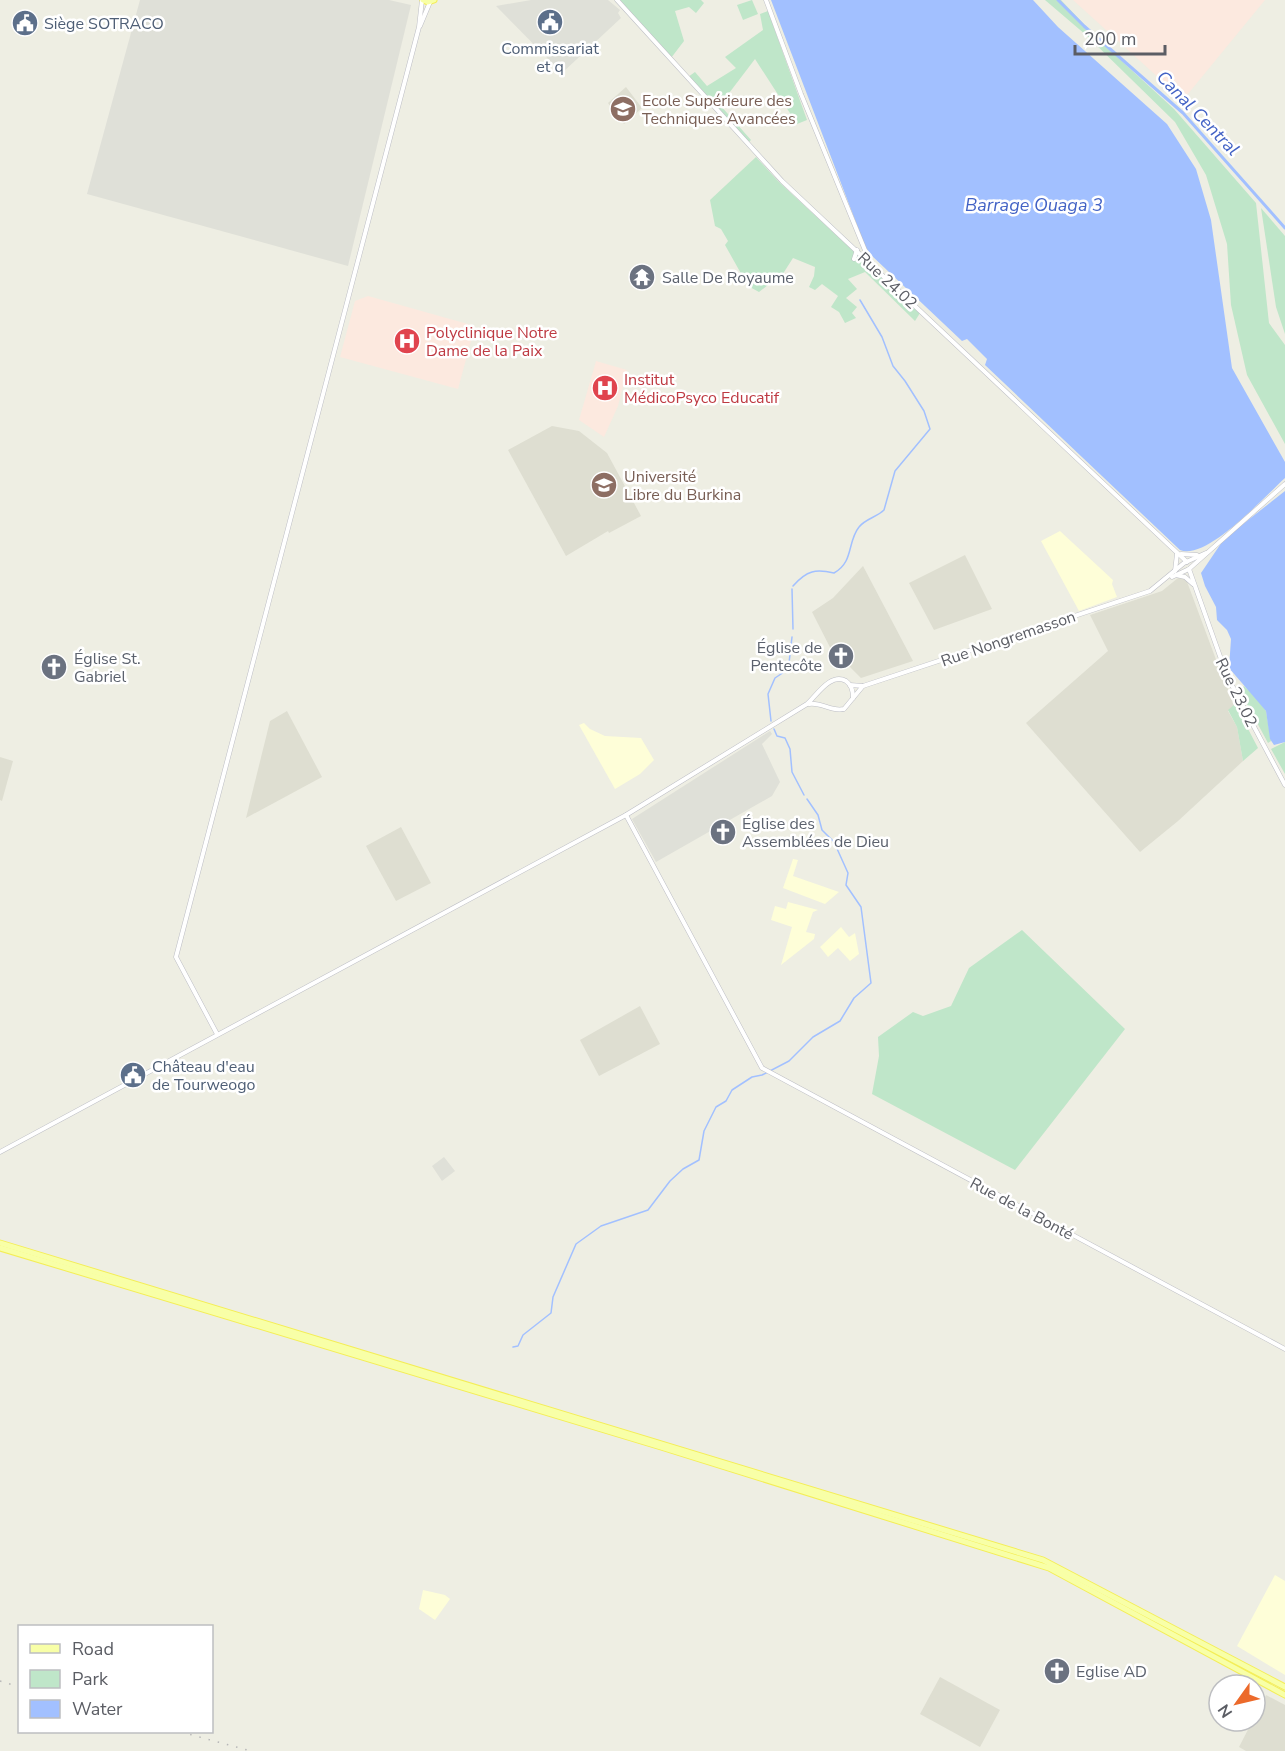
<svg xmlns="http://www.w3.org/2000/svg" width="1285" height="1751" viewBox="0 0 1285 1751" font-family="'Nunito Sans',sans-serif">
  <style>
    .commercial { fill: #fefed8 }
    .industrial { fill: #dfe0d8 }
    .education { fill: #deded1 }
    .medical { fill: #fce9df }
    .green { fill: #bfe6c9 }
    .water { fill: #a2c0ff }
    .lines { fill: none; stroke-linecap: round; stroke-linejoin: round }
    .stream { stroke: #a2c0ff; stroke-width: 1.5 }
    .canal { stroke: #a2c0ff; stroke-width: 3 }
    .minor-casing { stroke: #bdbec5; stroke-width: 5 }
    .major-casing { stroke: #f4ee57; stroke-width: 7 }
    .minor { stroke: #fff; stroke-width: 4 }
    .major { stroke: #f8ffa7; stroke-width: 5 }
    .rail { stroke: #b6b6b7; stroke-width: 1.5; stroke-dasharray: 1.5 8; stroke-linecap: butt }
    .labels { text-anchor: middle; stroke-width: 5; stroke-linejoin: round; paint-order: stroke }
    .service-label { font-size: 16px; fill: #4e5e75; stroke: #fff; text-anchor: start }
    .education-label { font-size: 16px; fill: #785e54; stroke: #fff; text-anchor: start }
    .worship-label { font-size: 16px; fill: #5b616d; stroke: #fff; text-anchor: start }
    .street-label { font-size: 16px; fill: #5b5d64; stroke: #fff }
    .health-label { font-size: 16px; fill: #be3a42; stroke: #fff; text-anchor: start }
    .water-label { font-size: 18px; font-style: italic; fill: #4262c5; stroke: #fff }
  </style>
  <rect width="100%" height="100%" fill="#eeeee3"/>
  <g class="commercial">
    <path d="M1060 531 1113 580 1112 584 1117 597 1079 611 1041 541Z"/>
    <path d="M584 723 590 729 605 736 641 738 654 760 640 774 615 789 579 725Z"/>
    <path d="M793 859 798 860 793 876 839 892 825 904 783 888Z"/>
    <path d="M788 902 818 910 813 912 806 932 815 934 814 939 781 965 792 927 771 920 775 906 786 909Z"/>
    <path d="M841 927 849 937 855 933 859 954 850 961 838 948 828 957 820 947Z"/>
    <path d="M1275 1575 1285 1581V1675L1237 1646Z"/>
    <path d="M423 1590 445 1595 450 1599 435 1620 419 1609Z"/>
  </g>
  <g class="industrial">
    <path d="M140 0H389L411 5 348 266 87 194Z"/>
    <path d="M531 0H608L620 10 618 13 621 18 562 73 496 6Z"/>
    <path d="M770 731 772 734 762 744 780 782 772 796 656 862 632 819Z"/>
    <path d="M444 1157 455 1171 442 1181 432 1166Z"/>
  </g>
  <g class="education">
    <path d="M626 87 642 108 624 124 608 103Z"/>
    <path d="M552 426 579 431 607 453 641 516 609 533 608 531 566 556 508 450Z"/>
    <path d="M965 555 992 609 934 630 909 583Z"/>
    <path d="M863 566 913 661 861 678 850 667 838 663 812 612 833 598Z"/>
    <path d="M1178 578 1186 579 1224 681 1235 704 1228 711 1237 727 1243 761 1178 821 1140 852 1026 723 1108 651 1090 615 1162 591Z"/>
    <path d="M287 711 322 777 246 818 270 721Z"/>
    <path d="M0 757 13 761 2 801 0 800Z"/>
    <path d="M401 827 431 883 396 901 366 846Z"/>
    <path d="M640 1006 660 1044 599 1076 580 1040Z"/>
    <path d="M940 1677 1000 1710 980 1747 920 1714Z"/>
    <path d="M1266 1695 1285 1705V1751H1246L1239 1747Z"/>
  </g>
  <g class="medical">
    <path d="M1073 0H1265L1183 100Z"/>
    <path d="M368 296 475 326 458 389 340 357 355 301Z"/>
    <path d="M596 361 627 370 618 406 604 437 579 420Z"/>
  </g>
  <g class="green">
    <path d="M620 0H701L704 3 696 13 689 7 675 11 684 41 671 58Z"/>
    <path d="M752 0 758 14 743 20 737 5Z"/>
    <path d="M1045 0H1061L1101 42 1174 109 1256 203 1269 323 1285 345V444L1247 375 1231 305 1227 244 1206 175 1175 122 1086 35Z"/>
    <path d="M768 11 807 120 797 124 755 59 720 105 751 140 747 144 688 77 695 72 707 86 736 68 725 57 763 30 760 14Z"/>
    <path d="M756 157 778 181 920 313 915 321 865 272 848 279 857 289 846 298 857 307 852 313 856 318 845 323 839 312 831 307 838 296 822 284 815 290 809 287 814 276 815 267 793 258 777 283 773 281 759 292 748 286 725 245 728 241 721 229 715 226 710 200Z"/>
    <path d="M1261 208 1285 236V334L1276 307Z"/>
    <path d="M1244 686 1257 698 1266 711 1271 741 1268 743 1240 691Z"/>
    <path d="M1235 704 1258 748 1243 761 1237 727 1228 710Z"/>
    <path d="M1285 742V774L1271 749Z"/>
    <path d="M1022 930 1125 1029 1015 1170 872 1094 879 1056 878 1037 913 1012 923 1016 951 1006 969 968Z"/>
  </g>
  <g class="water">
    <path d="M771 0H1033L1058 27 1167 124 1196 169 1211 220 1232 368 1285 462V478C1265 496 1207 561 1180 550L985 365 987 359 967 339 962 341 871 255 865 246Z"/>
    <path d="M1285 491V742L1274 745 1270 739 1266 711 1229 668 1231 639 1227 630 1217 620 1216 607 1205 586 1201 573 1224 539Z"/>
  </g>
  <g class="lines">
    <g class="stream">
      <path d="M793 586C807 570 816 569 834 573 854 562 847 542 859 527 865 519 877 517 884 510L895 471 930 429 924 411 905 381 893 366 882 337 860 300"/>
      <path d="M792 589 793 629"/>
      <path d="M771 721 768 694 775 678 784 672 789 663 792 637"/>
      <path d="M774 729 777 736 785 738 790 749 792 772 804 795"/>
      <path d="M513 1347 518 1346 523 1335 551 1313 553 1297 576 1244 601 1226 648 1210 670 1181 683 1169 699 1160 704 1131 716 1107 726 1101 732 1090 752 1077 762 1075 789 1061 813 1037 840 1021 854 998 871 983 861 907 846 885 848 873 834 842 822 830 818 815 807 799"/>
    </g>
    <path class="canal" d="M1058 0 1084 26 1183 113 1285 228"/>
    <defs>
      <g id="minor">
        <path d="M617 0 782 181 1187 562"/>
        <path d="M766 0 801 94 869 260"/>
        <path d="M420 26 430 2"/>
        <path d="M854 259 857 250"/>
        <path d="M1181 554 1197 555"/>
        <path d="M1189 569 1227 676 1285 785"/>
        <path d="M1175 571 1177 554"/>
        <path d="M1176 575 1185 577 1193 584"/>
        <path d="M1172 577 1189 569 1285 484"/>
        <path d="M850 685 863 686 1150 591 1184 563 1206 553"/>
        <path d="M809 704C822 702 831 712 844 709L863 686"/>
        <path d="M626 815 762 1068 1285 1349"/>
        <path d="M217 1034 176 957 419 27 422 0"/>
        <path d="M0 1152 626 815 807 704C817 695 831 672 846 681 852 685 853 691 853 698"/>
      </g>
      <g id="major">
        <path d="M423 0 428 2 434 0"/>
        <path d="M0 1243 1043 1560 1285 1687"/>
        <path d="M0 1248 661 1447 1049 1568 1285 1695"/>
      </g>
    </defs>
    <use href="#minor" class="minor-casing"/>
    <use href="#major" class="major-casing"/>
    <use href="#minor" class="minor"/>
    <use href="#major" class="major"/>
    <g class="rail">
      <path d="M0 1681 20 1687"/>
      <path d="M181 1732 251 1751"/>
    </g>
  </g>
  <defs>
    <symbol id="civic-disc" viewBox="-11 -11 22 22"><circle r="9.5" fill="#5c6f8a" stroke="#fff"/><path d="M-.6-6.5H3V-4.5H.6V-3L4-1V1h2V6H-6V1h2V-1L-.6-3ZM-1.2 2.5V6h2.4V2.5Z" fill="#fff"/></symbol>
    <symbol id="university-disc" viewBox="-11 -11 22 22"><circle r="9.5" fill="#8d6e63" stroke="#fff"/><path d="M0-5L7-2L0 1L-7-2ZM-4 1L0 2.5L4 1V4Q0 6-4 4Z" fill="#fff"/></symbol>
    <symbol id="temple-disc" viewBox="-11 -11 22 22"><circle r="9.5" fill="#6b7280" stroke="#fff"/><path d="M0-6L5-2H3V0L6.5 2.5H4V6H1.5V3h-3V6H-4V2.5H-6.5L-3 0V-2H-5Z" fill="#fff"/></symbol>
    <symbol id="hospital-disc" viewBox="-11 -11 22 22"><circle r="9.5" fill="#e0444e" stroke="#fff"/><path d="M-5-5h3v3.5h4V-5h3V5h-3V1.5h-4V5h-3Z" fill="#fff"/></symbol>
    <symbol id="church-disc" viewBox="-11 -11 22 22"><circle r="9.5" fill="#6b7280" stroke="#fff"/><path d="M-1.2-6h2.4v3.5h3.3v2.4h-3.3V6h-2.4V-.1h-3.3v-2.4h3.3Z" fill="#fff"/></symbol>
  </defs>
  <g fill-rule="evenodd">
    <use href="#civic-disc" x="535" y="7" width="30" height="30"/>
    <use href="#civic-disc" x="10" y="8" width="30" height="30"/>
    <use href="#university-disc" x="608" y="94" width="30" height="30"/>
    <use href="#temple-disc" x="627" y="262" width="30" height="30"/>
    <use href="#hospital-disc" x="392" y="326" width="30" height="30"/>
    <use href="#hospital-disc" x="590" y="373" width="30" height="30"/>
    <use href="#university-disc" x="589" y="470" width="30" height="30"/>
    <use href="#church-disc" x="826" y="641" width="30" height="30"/>
    <use href="#church-disc" x="39" y="652" width="30" height="30"/>
    <use href="#church-disc" x="708" y="817" width="30" height="30"/>
    <use href="#civic-disc" x="118" y="1060" width="30" height="30"/>
    <use href="#church-disc" x="1042" y="1656" width="30" height="30"/>
  </g>
  <g class="labels">
    <g class="service-label">
      <text x="44" y="29">Siège SOTRACO</text>
      <text x="550" y="54" text-anchor="middle">Commissariat<tspan x="550" dy="18">et q</tspan></text>
      <text x="152" y="1072">Château d'eau<tspan x="152" dy="18">de Tourweogo</tspan></text>
    </g>
    <g class="education-label">
      <text x="642" y="106">Ecole Supérieure des<tspan x="642" dy="18">Techniques Avancées</tspan></text>
      <text x="624" y="482">Université<tspan x="624" dy="18">Libre du Burkina</tspan></text>
    </g>
    <g class="worship-label">
      <text x="662" y="283">Salle De Royaume</text>
      <text x="822" y="653" text-anchor="end">Église de<tspan x="822" dy="18">Pentecôte</tspan></text>
      <text x="74" y="664">Église St.<tspan x="74" dy="18">Gabriel</tspan></text>
      <text x="742" y="829">Église des<tspan x="742" dy="18">Assemblées de Dieu</tspan></text>
      <text x="1076" y="1677">Eglise AD</text>
    </g>
    <g class="street-label">
      <text transform="translate(888 280) rotate(43)" y="6">Rue 24.02</text>
      <text transform="translate(1008 638) rotate(-19)" y="6">Rue Nongremasson</text>
      <text transform="translate(1237 692) rotate(64)" y="6">Rue 23.02</text>
      <text transform="translate(1022 1208) rotate(28)" y="6">Rue de la Bonté</text>
    </g>
    <g class="health-label">
      <text x="426" y="338">Polyclinique Notre<tspan x="426" dy="18">Dame de la Paix</tspan></text>
      <text x="624" y="385">Institut<tspan x="624" dy="18">MédicoPsyco Educatif</tspan></text>
    </g>
    <g class="water-label">
      <text transform="translate(1198 113) rotate(46)" y="6">Canal Central</text>
      <text x="1034" y="211">Barrage Ouaga 3</text>
    </g>
  </g>
  <rect x="18" y="1625" width="195" height="108" fill="#ffffff" stroke="#bdbec1" stroke-width="1.5"/>
  <rect x="30" y="1644" width="30" height="9" fill="#f8ffa7" stroke="#bdbec1" stroke-width="1.5"/>
  <text x="72" y="1655" font-size="18" fill="#5b5d64">Road</text>
  <rect x="30" y="1670" width="30" height="18" fill="#bfe6c9" stroke="#bdbec1" stroke-width="1.5"/>
  <text x="72" y="1685" font-size="18" fill="#5b5d64">Park</text>
  <rect x="30" y="1700" width="30" height="18" fill="#a2c0ff" stroke="#bdbec1" stroke-width="1.5"/>
  <text x="72" y="1715" font-size="18" fill="#5b5d64">Water</text>
  <g transform="translate(1237 1703) rotate(236)"><circle r="28" fill="#ffffff" stroke="#bdbec1" stroke-width="1.5"/>
  <path d="M0-4.5L10 22L0 15L-10 22Z" fill="#ec6a2b"/>
  <text y="-9" font-size="16" font-weight="bold" text-anchor="middle" fill="#5b5d64">N</text>
  </g>
  <path d="M1075 45v9h90v-9" fill="none" stroke="#5b5d64" stroke-width="3"/>
  <text x="1084" y="45" font-size="18" fill="#5b5d64" stroke="#ffffff" stroke-width="4.5" paint-order="stroke">200 m</text>
</svg>
